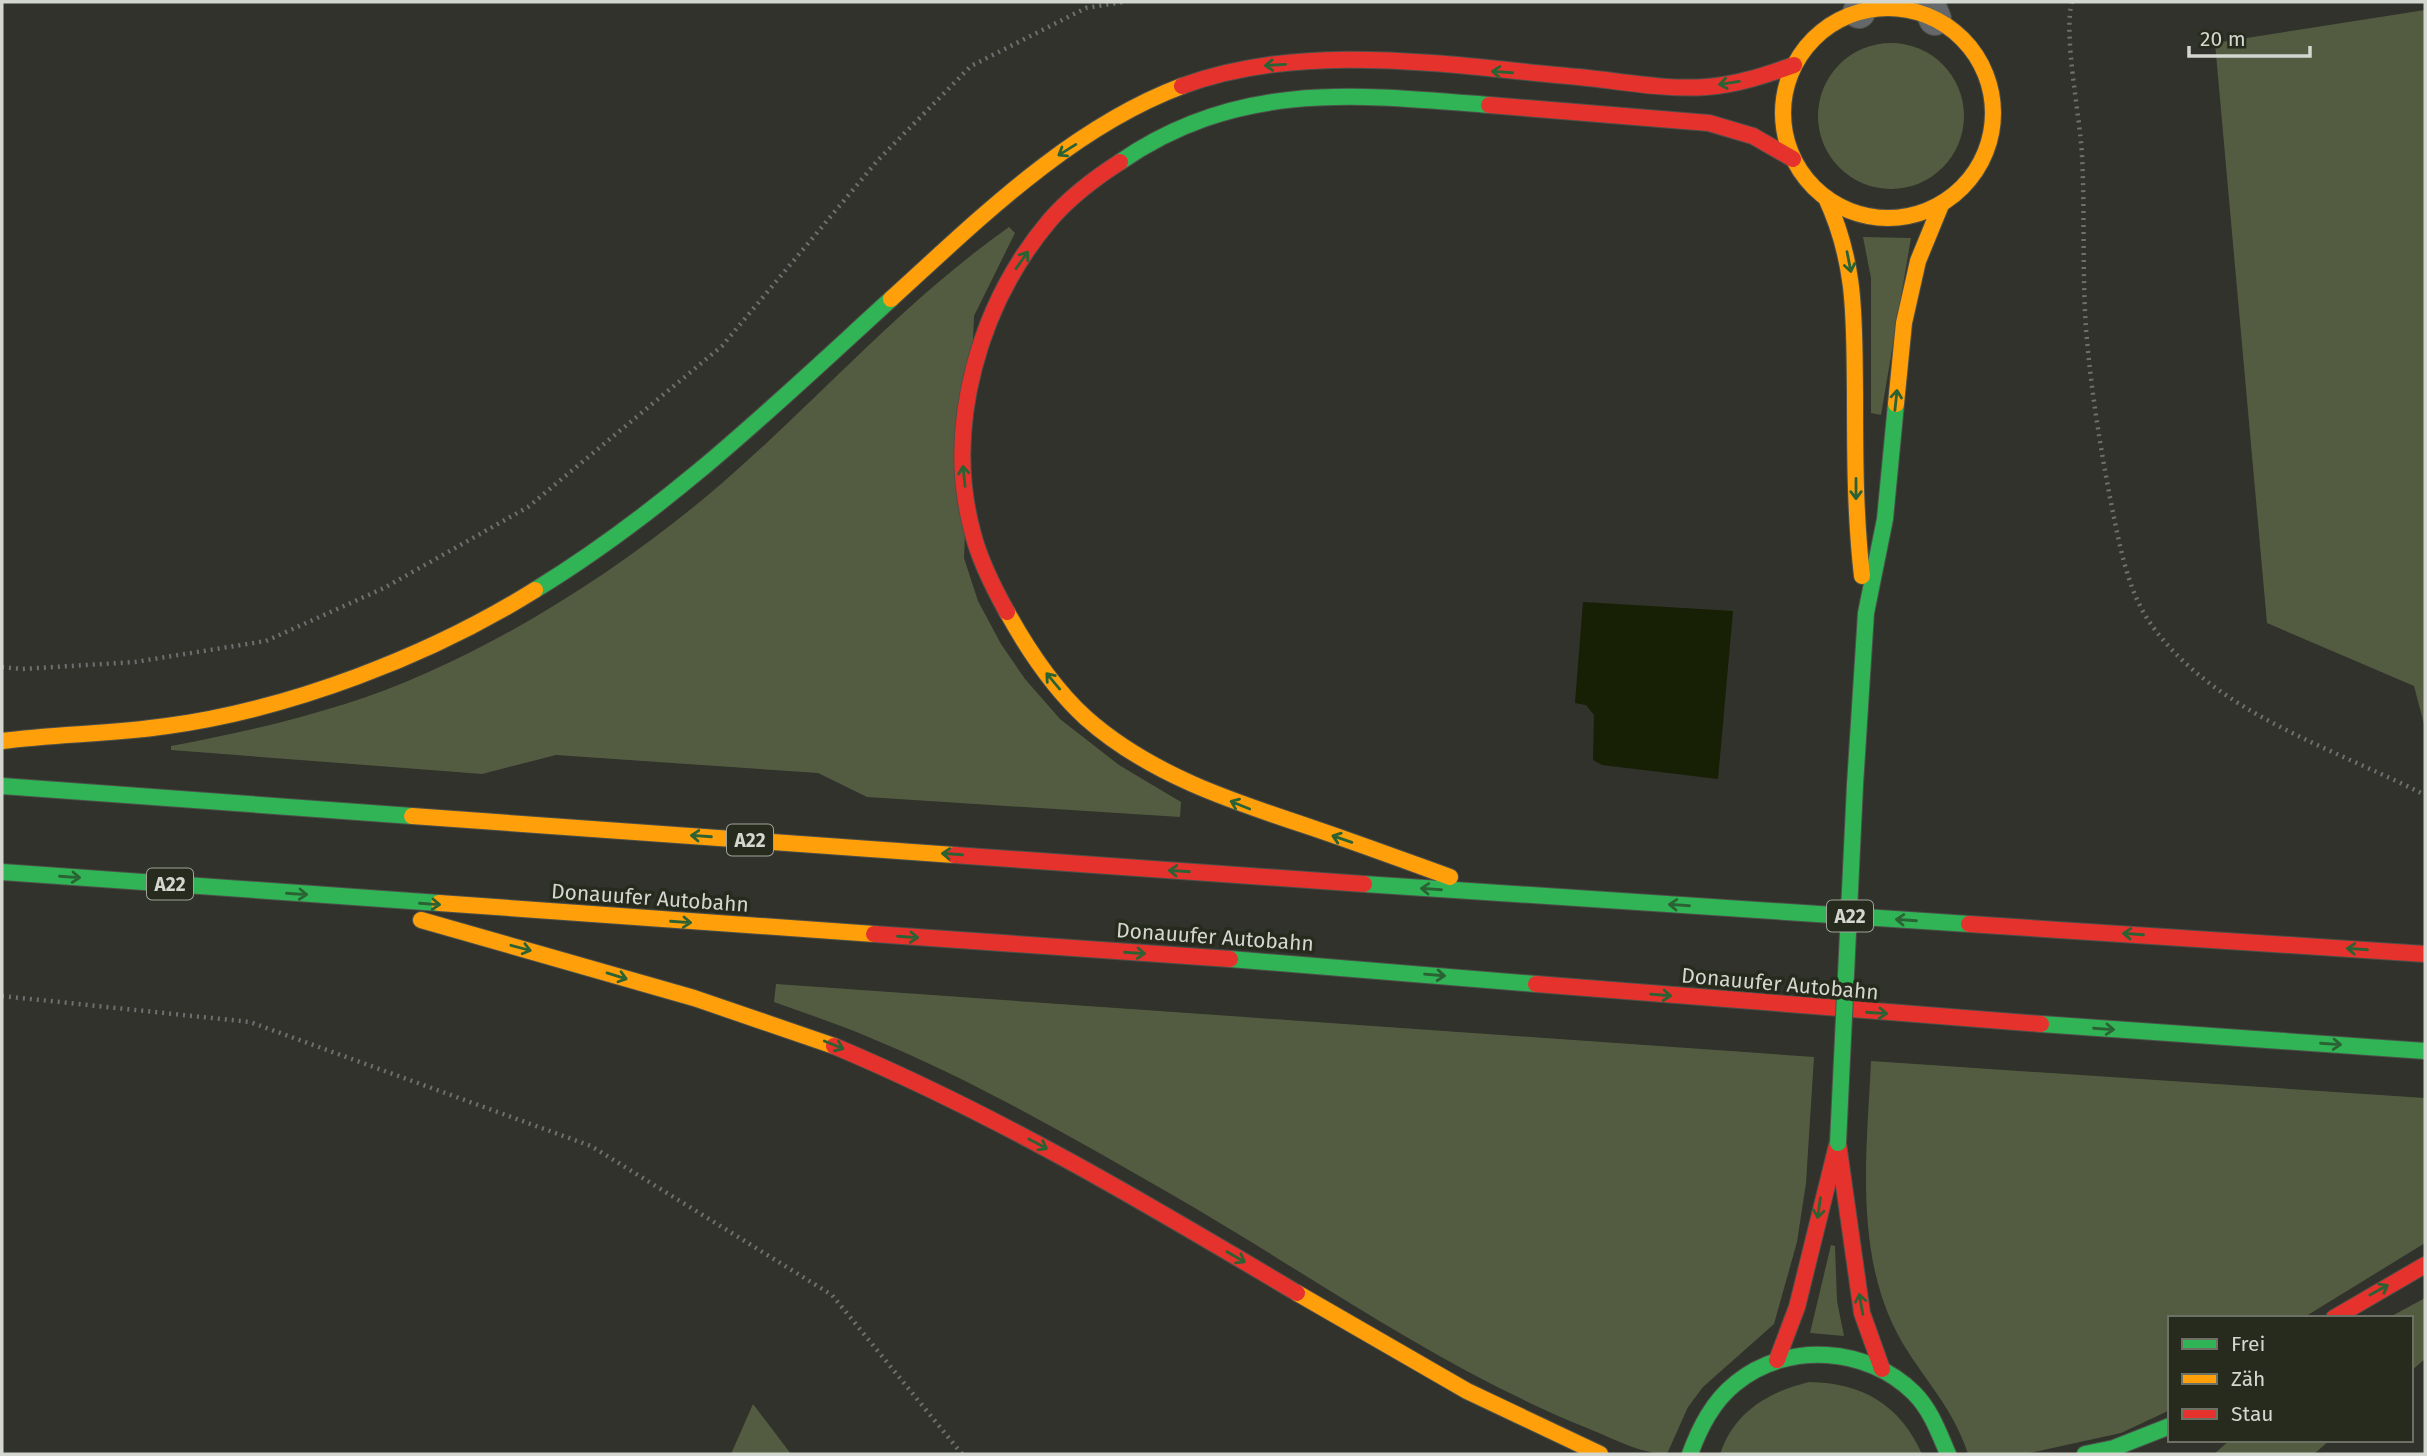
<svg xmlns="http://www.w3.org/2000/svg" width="2427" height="1456" viewBox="0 0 2427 1456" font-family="'Fira Sans',sans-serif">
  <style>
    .green { fill: #535c41 }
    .water { fill: #171f04 }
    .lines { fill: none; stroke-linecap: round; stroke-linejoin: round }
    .street-casing { stroke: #4d4f49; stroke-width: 34 }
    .fast-casing { stroke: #4d4f49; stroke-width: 18 }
    .slow-casing { stroke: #4d4f49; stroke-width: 18 }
    .jam-casing { stroke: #4d4f49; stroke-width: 18 }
    .path { stroke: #6d7070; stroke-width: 4.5; stroke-dasharray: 2 5; stroke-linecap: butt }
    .street { stroke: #64686a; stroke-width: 32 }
    .fast { stroke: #30b455; stroke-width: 16 }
    .slow { stroke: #ff9f0a; stroke-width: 16 }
    .jam { stroke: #e5322d; stroke-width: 16 }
    .fast-bridge-casing { stroke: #4d4f49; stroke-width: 18; stroke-linecap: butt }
    .fast-bridge { stroke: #30b455; stroke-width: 16 }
    .oneway { stroke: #2b6234 }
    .labels { text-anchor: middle; stroke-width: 7; stroke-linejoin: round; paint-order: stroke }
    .shield { fill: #272b1e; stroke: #a0a39a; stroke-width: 2 }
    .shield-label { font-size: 19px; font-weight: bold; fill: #d4d7cf }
    .street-label { font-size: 21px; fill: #d4d7cf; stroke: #272b1e }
  </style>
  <rect width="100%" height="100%" fill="#30322b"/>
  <g class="green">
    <path d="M2425 10V728L2414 686 2267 623 2215 43Z"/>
    <circle cx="1891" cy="116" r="73"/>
    <path d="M1009 227 1015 233 974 316 964 558 978 601 1001 644 1025 679 1060 719 1119 765 1181 802 1180 817 867 797 818 773 556 755 482 774 171 750V746C230 735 288 722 345 704 476 663 618 573 721 484 818 400 904 301 1009 227Z"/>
    <path d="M1863 237 1911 238 1881 415 1871 413V278Z"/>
    <path d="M776 984 1814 1057 1806 1183 1797 1242 1774 1324 1703 1387 1688 1407 1667 1454C1641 1454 1612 1438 1587 1428 1438 1368 1307 1272 1169 1193 1073 1138 975 1081 873 1039 841 1025 807 1014 774 1002Z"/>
    <path d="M1871 1061 2425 1098V1243L2303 1318H2170V1410L2121 1433 2025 1454H1968C1951 1401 1916 1373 1893 1325 1855 1244 1867 1148 1871 1061Z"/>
    <path d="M1831 1245 1835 1246 1837 1301 1844 1336 1810 1333Z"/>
    <path d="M2425 1298V1359L2411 1371V1318H2388Z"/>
    <path d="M1809 1382C1863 1383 1900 1405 1922 1454H1720C1734 1412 1768 1392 1809 1382Z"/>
    <path d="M753 1404 791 1454H731Z"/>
    <path d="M2230 1440H2330L2314 1454H2214Z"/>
  </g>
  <path class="water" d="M1583 602 1733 611 1718 779 1602 765 1593 760 1594 715 1586 705 1575 703Z"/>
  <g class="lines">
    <defs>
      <g id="street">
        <path d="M1928 2 1935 19"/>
        <path d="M1859 12 1864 2"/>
      </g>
      <g id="fast">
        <path d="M1120 162C1237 81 1354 94 1489 105"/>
        <path d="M535 590C669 508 776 404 891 299"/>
        <path d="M1855 785 1866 613 1885 519 1896 404"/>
        <path d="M2 786 412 816"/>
        <path d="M2 872 439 903"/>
        <path d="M1364 884 1969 924"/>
        <path d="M1230 959 1536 984"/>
        <path d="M2041 1024 2425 1051"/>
        <path d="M1690 1454C1700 1427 1713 1401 1736 1383 1787 1341 1868 1347 1914 1393 1931 1410 1939 1433 1948 1454"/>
        <path d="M2085 1454 2114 1448 2170 1426"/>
      </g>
      <g id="slow">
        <circle cx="1888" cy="113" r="105"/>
        <path d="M1826 198C1857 265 1854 321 1855 393 1855 454 1855 515 1862 576"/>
        <path d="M891 299C978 220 1070 128 1182 86"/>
        <path d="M1896 404 1904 323 1918 261 1941 205"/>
        <path d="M1007 612C1028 650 1053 688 1086 718 1149 774 1231 801 1310 827 1357 843 1403 860 1450 877"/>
        <path d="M2 741C57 734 112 734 167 726 291 709 429 656 535 590"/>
        <path d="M412 816 954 855"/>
        <path d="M439 903 874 934"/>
        <path d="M421 920 694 998 834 1046"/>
        <path d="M1297 1293 1467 1391 1600 1454"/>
      </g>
      <g id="jam">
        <path d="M1182 86C1306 40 1451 66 1579 77 1620 81 1664 90 1706 87 1736 85 1766 75 1794 65"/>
        <path d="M1489 105 1709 123 1753 136 1793 159"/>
        <path d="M1007 612C993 587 980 561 973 534 943 426 980 303 1050 220 1070 197 1095 178 1120 162"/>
        <path d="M954 855 1364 884"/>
        <path d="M1969 924 2425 954"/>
        <path d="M874 934 1230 959"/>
        <path d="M1536 984 2041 1024"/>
        <path d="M834 1046C996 1114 1146 1203 1297 1293"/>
        <path d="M1838 1143 1862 1313 1882 1369"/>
        <path d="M2334 1318 2425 1265"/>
        <path d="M1777 1360 1797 1307 1837 1145"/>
      </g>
    </defs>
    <use href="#street" class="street-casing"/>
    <use href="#fast" class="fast-casing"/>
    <use href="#slow" class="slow-casing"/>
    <use href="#jam" class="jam-casing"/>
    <g class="path">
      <path d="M2072 2C2063 34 2080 116 2082 155 2085 213 2082 271 2086 329 2091 391 2101 452 2113 513 2121 551 2129 595 2153 627 2217 714 2333 748 2425 795"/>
      <path d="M2 667 22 669 135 662 266 641 384 588 528 507 722 346 878 160 971 66 1086 8 1123 2"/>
      <path d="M2 996 250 1022 591 1146 832 1295 962 1454"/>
    </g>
    <use href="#street" class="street"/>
    <use href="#fast" class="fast"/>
    <use href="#slow" class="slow"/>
    <use href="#jam" class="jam"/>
    <defs>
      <path id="fast-bridge" d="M1838 1143 1855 785"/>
    </defs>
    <use href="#fast-bridge" class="fast-bridge-casing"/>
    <use href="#fast-bridge" class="fast-bridge"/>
  </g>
  <defs><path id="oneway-shaft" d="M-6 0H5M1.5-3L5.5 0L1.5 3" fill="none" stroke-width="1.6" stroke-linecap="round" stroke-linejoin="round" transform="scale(1.75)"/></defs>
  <g class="oneway">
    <use href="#oneway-shaft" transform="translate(1275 65) rotate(177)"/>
    <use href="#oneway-shaft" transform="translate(1502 72) rotate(-176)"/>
    <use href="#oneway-shaft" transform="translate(1729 83) rotate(171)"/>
    <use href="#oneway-shaft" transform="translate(1067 150) rotate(148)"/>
    <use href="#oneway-shaft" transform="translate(1022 260) rotate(-55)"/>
    <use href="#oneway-shaft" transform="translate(1849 262) rotate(79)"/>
    <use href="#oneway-shaft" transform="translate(1896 400) rotate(-84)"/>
    <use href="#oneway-shaft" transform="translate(964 476) rotate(-96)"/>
    <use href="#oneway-shaft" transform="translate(1856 489) rotate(90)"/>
    <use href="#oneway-shaft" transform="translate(1053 681) rotate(-130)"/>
    <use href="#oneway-shaft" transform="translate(1240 805) rotate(-158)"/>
    <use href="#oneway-shaft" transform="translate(701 836) rotate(-176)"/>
    <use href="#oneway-shaft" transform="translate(1342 839) rotate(-161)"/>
    <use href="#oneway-shaft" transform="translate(952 854) rotate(-176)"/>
    <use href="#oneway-shaft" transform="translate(1179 871) rotate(-176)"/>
    <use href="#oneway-shaft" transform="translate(70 877) rotate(4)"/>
    <use href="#oneway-shaft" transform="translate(1431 889) rotate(-176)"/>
    <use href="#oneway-shaft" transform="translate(297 894) rotate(4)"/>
    <use href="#oneway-shaft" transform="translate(430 904) rotate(4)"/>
    <use href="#oneway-shaft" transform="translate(1679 905) rotate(-176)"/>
    <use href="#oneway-shaft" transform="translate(1906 920) rotate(-176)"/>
    <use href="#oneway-shaft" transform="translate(681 922) rotate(4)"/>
    <use href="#oneway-shaft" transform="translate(2133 934) rotate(-176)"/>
    <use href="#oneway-shaft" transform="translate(908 937) rotate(4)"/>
    <use href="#oneway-shaft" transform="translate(521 948) rotate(15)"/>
    <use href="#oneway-shaft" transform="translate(2357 949) rotate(-176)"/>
    <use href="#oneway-shaft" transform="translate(1135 953) rotate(4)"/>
    <use href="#oneway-shaft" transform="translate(1435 975) rotate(5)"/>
    <use href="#oneway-shaft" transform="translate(617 976) rotate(17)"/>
    <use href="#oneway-shaft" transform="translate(1661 995) rotate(5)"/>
    <use href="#oneway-shaft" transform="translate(1877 1013) rotate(4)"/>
    <use href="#oneway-shaft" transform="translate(2104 1029) rotate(4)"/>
    <use href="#oneway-shaft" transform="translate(2331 1044) rotate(4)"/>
    <use href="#oneway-shaft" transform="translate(834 1045) rotate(22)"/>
    <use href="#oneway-shaft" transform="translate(1038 1144) rotate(28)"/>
    <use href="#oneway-shaft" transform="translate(1819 1208) rotate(98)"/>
    <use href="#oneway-shaft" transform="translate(1236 1257) rotate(30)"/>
    <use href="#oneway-shaft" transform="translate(2379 1290) rotate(-29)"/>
    <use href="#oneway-shaft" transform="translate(1861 1304) rotate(-100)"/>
  </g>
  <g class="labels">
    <g class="shield">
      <rect x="727" y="824.5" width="46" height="31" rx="5"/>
      <rect x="147" y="868.5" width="46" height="31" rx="5"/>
      <rect x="1827" y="900.5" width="46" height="31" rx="5"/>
    </g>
    <g class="shield-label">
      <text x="750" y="847">A22</text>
      <text x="170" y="891">A22</text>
      <text x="1850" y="923">A22</text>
    </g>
    <g class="street-label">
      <text transform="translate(650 898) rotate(4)" y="7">Donauufer Autobahn</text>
      <text transform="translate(1215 937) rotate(4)" y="7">Donauufer Autobahn</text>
      <text transform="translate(1780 984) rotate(5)" y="7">Donauufer Autobahn</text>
    </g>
  </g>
  <rect width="2427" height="1456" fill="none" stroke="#d4d7cf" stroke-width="7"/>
  <rect x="2168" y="1316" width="245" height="126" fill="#272b1e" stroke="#6c7065" stroke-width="2"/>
  <rect x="2182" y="1339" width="35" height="10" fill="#30b455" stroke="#6c7065" stroke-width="2"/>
  <text x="2231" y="1351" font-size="21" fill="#d4d7cf">Frei</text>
  <rect x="2182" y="1374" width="35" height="10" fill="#ff9f0a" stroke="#6c7065" stroke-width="2"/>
  <text x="2231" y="1386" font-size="21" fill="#d4d7cf">Zäh</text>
  <rect x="2182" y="1409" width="35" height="10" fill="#e5322d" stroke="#6c7065" stroke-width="2"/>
  <text x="2231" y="1421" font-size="21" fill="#d4d7cf">Stau</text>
  <path d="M2189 46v10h121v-10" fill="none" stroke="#d4d7cf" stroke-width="3.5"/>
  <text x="2200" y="46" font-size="21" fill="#d4d7cf" stroke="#272b1e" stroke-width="5" paint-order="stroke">20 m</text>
</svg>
